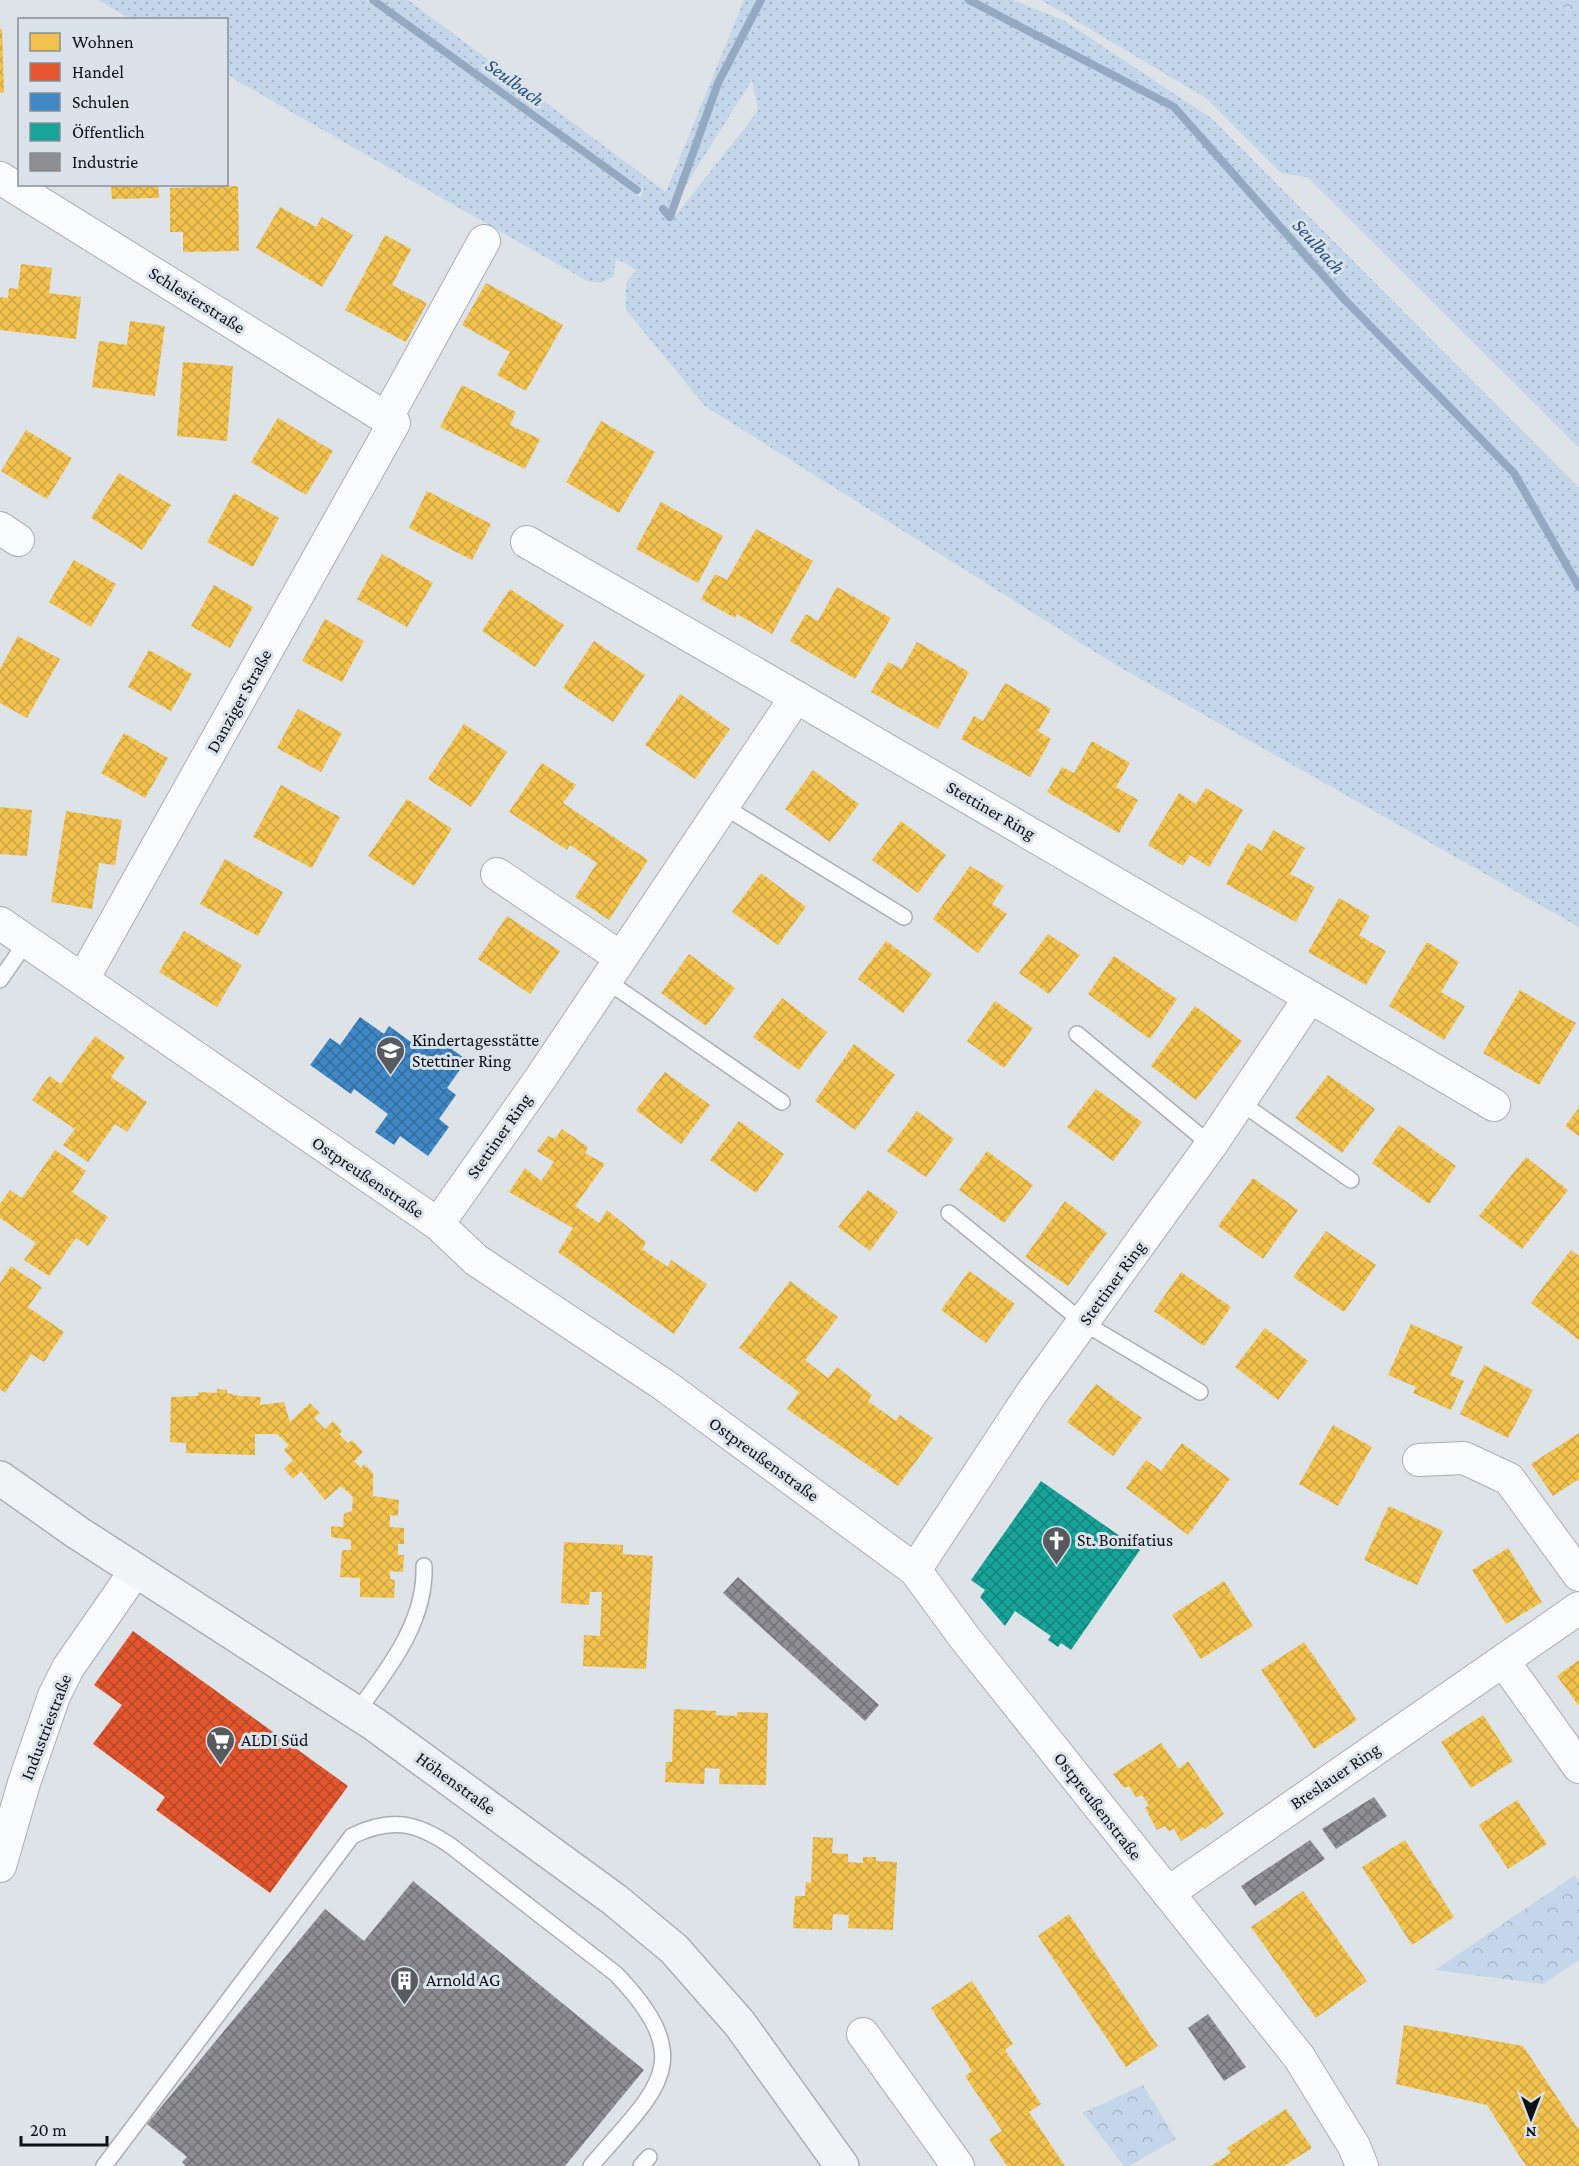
<svg xmlns="http://www.w3.org/2000/svg" width="1579" height="2166" viewBox="0 0 1579 2166" font-family="'Crimson Pro',serif">
  <style>
    .grass { fill: url(#grass-dots); fill-rule: evenodd }
    .forest { fill: url(#forest-crowns) }
    .homes { fill: url(#homes-cross-hatch) }
    .shops { fill: url(#shops-cross-hatch) }
    .schools { fill: url(#schools-cross-hatch) }
    .public { fill: url(#public-cross-hatch) }
    .industry { fill: url(#industry-cross-hatch) }
    .lines { fill: none; stroke-linecap: round; stroke-linejoin: round }
    .stream { stroke: #94aac2; stroke-width: 8 }
    .lane-casing { stroke: #aaaeb2; stroke-width: 18 }
    .street-casing { stroke: #aaaeb2; stroke-width: 34 }
    .secondary-casing { stroke: #aaaeb2; stroke-width: 36 }
    .lane { stroke: #fafbfc; stroke-width: 15 }
    .street { stroke: #fafbfc; stroke-width: 32 }
    .secondary { stroke: #f1f4f6; stroke-width: 33 }
    .labels { text-anchor: middle; stroke-width: 6; stroke-linejoin: round; paint-order: stroke }
    .street-label { font-size: 18px; fill: #0f1215; stroke: #dae3ec }
    .poi-label { font-size: 18px; fill: #0f1215; stroke: #dae3ec; text-anchor: start }
    .water-label { font-size: 20px; font-style: italic; fill: #27527e; stroke: #dae3ec }
  </style>
  <defs>
    <pattern id="grass-dots" width="8" height="8" patternUnits="userSpaceOnUse" patternTransform="scale(1.5)"><rect width="8" height="8" fill="#c4d6e9"/><path d="M2 2h.1M6 6h.1" fill="none" stroke="#a7b7c7" stroke-width="1.8" stroke-linecap="round"/></pattern>
    <pattern id="forest-crowns" width="20" height="18" patternUnits="userSpaceOnUse" patternTransform="scale(1.5)"><rect width="20" height="18" fill="#c4d6e9"/><path d="M2 6a3 3 0 1 1 6 0M12 15a3 3 0 1 1 6 0" fill="none" stroke="#a7b7c7"/></pattern>
    <pattern id="homes-cross-hatch" width="8" height="8" patternUnits="userSpaceOnUse" patternTransform="scale(1.5)"><rect width="8" height="8" fill="#f2c14e"/><path d="M0 0l8 8M0 8l8-8" fill="none" stroke="#cea543"/></pattern>
    <pattern id="shops-cross-hatch" width="8" height="8" patternUnits="userSpaceOnUse" patternTransform="scale(1.5)"><rect width="8" height="8" fill="#e4572e"/><path d="M0 0l8 8M0 8l8-8" fill="none" stroke="#b74726"/></pattern>
    <pattern id="schools-cross-hatch" width="8" height="8" patternUnits="userSpaceOnUse" patternTransform="scale(1.5)"><rect width="8" height="8" fill="#3f88c5"/><path d="M0 0l8 8M0 8l8-8" fill="none" stroke="#336e9f"/></pattern>
    <pattern id="public-cross-hatch" width="8" height="8" patternUnits="userSpaceOnUse" patternTransform="scale(1.5)"><rect width="8" height="8" fill="#17a398"/><path d="M0 0l8 8M0 8l8-8" fill="none" stroke="#13837b"/></pattern>
    <pattern id="industry-cross-hatch" width="8" height="8" patternUnits="userSpaceOnUse" patternTransform="scale(1.5)"><rect width="8" height="8" fill="#8d8d92"/><path d="M0 0l8 8M0 8l8-8" fill="none" stroke="#727276"/></pattern>
  </defs>
  <rect width="100%" height="100%" fill="#dee3e8"/>
  <g class="grass">
    <path d="M98 0H366L641 198 643 189 380 0H408L666 192 744 0H1013L1063 20 1211 118 1579 488V927L1116 665 705 406 626 310V283L636 270 616 258 614 276 601 283 587 281 227 75 226 20 131 19ZM752 80 758 111 673 219 666 217Z"/>
    <path d="M1041 0H1548L1579 15V448L1307 177 1281 173 1206 98Z"/>
  </g>
  <g class="forest">
    <path d="M1548 0H1579V15Z"/>
    <path d="M1575 1875 1579 1882V1960L1543 1984 1435 1970Z"/>
    <path d="M1143 2085 1176 2139 1129 2166H1124L1083 2113Z"/>
  </g>
  <g class="homes">
    <path d="M0 29H2L4 92 0 93Z"/>
    <path d="M111 184H158L159 198 112 199Z"/>
    <path d="M238 186 239 251 183 252V232H170V188Z"/>
    <path d="M280 207 316 227 322 217 353 235 322 287 256 248Z"/>
    <path d="M385 235 411 249 392 285 427 303 406 342 345 310Z"/>
    <path d="M21 264 52 268 49 293 81 297 76 339 0 330V297L8 298 9 288 18 289Z"/>
    <path d="M486 283 563 325 526 391 497 375 510 352 462 325Z"/>
    <path d="M130 321 165 326 155 396 92 387 99 341 127 345Z"/>
    <path d="M183 362 233 366 227 441 177 436Z"/>
    <path d="M462 385 516 412 510 425 540 439 525 469 440 427Z"/>
    <path d="M278 418 333 451 306 495 251 462Z"/>
    <path d="M601 421 655 452 619 513 566 482Z"/>
    <path d="M26 430 72 458 47 499 1 471Z"/>
    <path d="M119 473 171 505 142 550 91 518Z"/>
    <path d="M427 491 491 524 472 560 409 528Z"/>
    <path d="M234 493 279 518 253 567 207 542Z"/>
    <path d="M661 502 723 536 698 583 636 549Z"/>
    <path d="M756 529 813 561 772 634 737 614 735 618 701 599 715 574 727 580Z"/>
    <path d="M382 554 433 583 407 627 357 599Z"/>
    <path d="M74 560 116 584 91 627 49 602Z"/>
    <path d="M214 585 253 607 230 648 191 626Z"/>
    <path d="M837 587 891 618 855 679 790 641 806 614 818 621Z"/>
    <path d="M510 589 564 625 535 667 482 631Z"/>
    <path d="M325 619 364 641 342 682 302 661Z"/>
    <path d="M18 636 60 659 27 718 0 703V669Z"/>
    <path d="M594 641 645 675 613 722 563 688Z"/>
    <path d="M917 642 969 672 938 729 871 692 888 662 902 669Z"/>
    <path d="M149 650 192 674 171 711 128 687Z"/>
    <path d="M1005 683 1051 709 1038 731 1051 739 1030 777 961 739 974 716 983 721Z"/>
    <path d="M680 694 730 729 695 779 645 745Z"/>
    <path d="M298 709 342 733 321 772 277 748Z"/>
    <path d="M464 724 507 752 471 807 428 779Z"/>
    <path d="M124 733 168 758 145 798 101 773Z"/>
    <path d="M1092 741 1130 763 1116 787 1138 800 1119 833 1047 792 1062 767 1074 773Z"/>
    <path d="M542 763 576 785 563 803 648 860 609 920 575 897 597 863 570 845 567 850 509 812Z"/>
    <path d="M813 770 859 804 830 842 785 809Z"/>
    <path d="M281 785 340 817 312 868 253 837Z"/>
    <path d="M1206 788 1243 810 1209 867 1190 855 1183 866 1148 845 1179 793 1196 804Z"/>
    <path d="M407 799 452 829 414 886 368 856Z"/>
    <path d="M0 807 32 810 27 856 0 854Z"/>
    <path d="M66 811 122 820 115 865 99 863 92 909 51 902Z"/>
    <path d="M901 821 946 855 918 893 872 860Z"/>
    <path d="M1273 830 1305 848 1290 874 1315 887 1296 922 1226 884 1248 843 1262 851Z"/>
    <path d="M225 859 283 892 258 936 200 904Z"/>
    <path d="M970 866 1004 886 992 904 1007 914 978 953 933 919Z"/>
    <path d="M761 873 806 907 778 945 732 912Z"/>
    <path d="M1339 898 1370 916 1359 935 1386 951 1366 985 1308 952Z"/>
    <path d="M507 916 560 951 530 994 478 959Z"/>
    <path d="M184 931 242 965 217 1007 159 972Z"/>
    <path d="M1048 934 1080 955 1049 994 1019 973Z"/>
    <path d="M886 941 932 974 903 1013 858 979Z"/>
    <path d="M1427 942 1459 962 1441 992 1465 1006 1444 1040 1389 1006Z"/>
    <path d="M689 954 735 988 706 1026 661 993Z"/>
    <path d="M1114 956 1177 999 1150 1039 1088 994Z"/>
    <path d="M1520 990 1576 1023 1539 1085 1483 1053Z"/>
    <path d="M782 998 827 1032 799 1070 753 1037Z"/>
    <path d="M995 1001 1033 1028 1004 1068 967 1041Z"/>
    <path d="M1195 1006 1242 1041 1196 1100 1151 1066Z"/>
    <path d="M95 1036 125 1057 111 1077 147 1102 127 1132 115 1124 88 1162 63 1145 75 1129 32 1100 49 1076 61 1084Z"/>
    <path d="M854 1044 895 1075 855 1130 815 1101Z"/>
    <path d="M665 1072 710 1105 681 1144 636 1110Z"/>
    <path d="M1328 1075 1375 1109 1342 1153 1295 1118Z"/>
    <path d="M1096 1089 1142 1122 1113 1161 1067 1127Z"/>
    <path d="M1579 1108V1136L1565 1126Z"/>
    <path d="M917 1111 954 1139 926 1177 887 1151Z"/>
    <path d="M739 1121 784 1154 756 1193 710 1160Z"/>
    <path d="M1399 1125 1456 1166 1429 1204 1372 1163Z"/>
    <path d="M562 1129 588 1147 585 1153 605 1164 575 1206 599 1223 607 1210 646 1242 642 1249 668 1267 671 1260 707 1284 674 1334 558 1252 573 1228 509 1192 525 1168 541 1181 554 1162 537 1151 548 1136 555 1139Z"/>
    <path d="M55 1150 86 1171 72 1192 108 1217 88 1246 76 1238 49 1276 24 1260 36 1243 0 1218V1204L10 1190 22 1198Z"/>
    <path d="M987 1151 1033 1185 1004 1223 959 1190Z"/>
    <path d="M1526 1157 1568 1190 1522 1249 1479 1216Z"/>
    <path d="M1253 1178 1298 1210 1263 1259 1218 1226Z"/>
    <path d="M868 1190 898 1212 870 1251 838 1227Z"/>
    <path d="M1065 1201 1107 1233 1068 1286 1025 1257Z"/>
    <path d="M1326 1231 1376 1265 1344 1312 1293 1277Z"/>
    <path d="M1571 1250 1579 1256V1340L1531 1303Z"/>
    <path d="M11 1266 42 1287 28 1307 64 1332 44 1362 31 1354 5 1393 0 1389V1283Z"/>
    <path d="M969 1271 1015 1304 986 1343 941 1310Z"/>
    <path d="M1181 1272 1231 1307 1204 1346 1154 1311Z"/>
    <path d="M790 1281 838 1317 805 1360 828 1378 837 1367 872 1395 868 1401 896 1421 900 1415 933 1438 898 1486 787 1409 799 1392 739 1348Z"/>
    <path d="M1411 1324 1463 1347 1450 1375 1464 1381 1451 1410 1413 1393 1416 1387 1388 1375Z"/>
    <path d="M1265 1328 1308 1361 1278 1400 1235 1367Z"/>
    <path d="M1484 1365 1533 1390 1508 1438 1460 1414Z"/>
    <path d="M1096 1384 1142 1418 1113 1456 1067 1422Z"/>
    <path d="M217 1389 227 1390V1393L239 1396 261 1397 260 1405 284 1402 290 1422 310 1403 320 1413 314 1418 325 1429 333 1421 342 1431 339 1434 348 1443 352 1440 363 1452 354 1461 361 1468 364 1464 373 1473V1496L399 1500 398 1516 390 1515V1527L404 1528V1544H398V1555H404L403 1572 390 1571V1579L395 1580 394 1598 360 1597V1578L340 1577 342 1550H351V1540L331 1537V1526L343 1527 344 1514 352 1511 353 1497 341 1486 325 1500 301 1471 293 1479 284 1469 293 1460 284 1450 289 1445 277 1434H255V1455L186 1453V1443L170 1442 171 1397 198 1396V1392L217 1393Z"/>
    <path d="M1333 1425 1372 1447 1338 1506 1299 1484Z"/>
    <path d="M1579 1433V1479L1553 1496 1531 1464Z"/>
    <path d="M1182 1443 1230 1479 1188 1535 1126 1488 1146 1460 1161 1471Z"/>
    <path d="M1389 1506 1443 1531 1417 1585 1364 1560Z"/>
    <path d="M564 1542 623 1545V1554L653 1556 646 1669 583 1666 584 1635 600 1636 602 1592H590L589 1605 561 1603Z"/>
    <path d="M1508 1548 1542 1602 1506 1624 1472 1570Z"/>
    <path d="M1224 1581 1253 1626 1201 1659 1172 1615Z"/>
    <path d="M1304 1642 1357 1720 1314 1749 1261 1670Z"/>
    <path d="M1579 1660V1706L1557 1676Z"/>
    <path d="M674 1709 716 1711V1715L737 1716V1712L768 1713 766 1785 719 1784 720 1769 705 1768 704 1784 665 1782 666 1762H672Z"/>
    <path d="M1483 1715 1513 1761 1471 1788 1441 1742Z"/>
    <path d="M1161 1743 1179 1769 1188 1761 1224 1814 1205 1829 1203 1827 1181 1841 1174 1829 1169 1831 1165 1826 1157 1830 1145 1808 1149 1805 1142 1795 1136 1797 1129 1786 1124 1788 1113 1774Z"/>
    <path d="M1517 1800 1547 1844 1508 1869 1479 1825Z"/>
    <path d="M813 1837 833 1838 832 1853 848 1854V1862L863 1863V1857H876V1861L897 1862 893 1930 848 1928 849 1915 833 1914 832 1930 793 1928 795 1896H805L806 1882 811 1883Z"/>
    <path d="M1405 1840 1454 1917 1412 1945 1362 1867Z"/>
    <path d="M1303 1891 1367 1981 1316 2018 1251 1927Z"/>
    <path d="M1069 1914 1158 2046 1126 2067 1038 1936Z"/>
    <path d="M972 1981 1013 2044 1005 2050 1041 2104 1029 2112 1065 2166H1007L989 2139 1002 2131 965 2076 972 2071 931 2008Z"/>
    <path d="M1404 2025 1523 2046 1579 2130V2166H1526L1487 2105 1396 2084Z"/>
    <path d="M1286 2109 1312 2148 1284 2166H1211L1231 2153 1227 2148Z"/>
  </g>
  <path class="shops" d="M133 1631 348 1786 270 1893 156 1810 165 1797 93 1744 122 1705 94 1685Z"/>
  <path class="schools" d="M360 1017 384 1034 389 1026 411 1042 416 1035 430 1045 435 1037 467 1060 447 1088 456 1095 439 1119 449 1127 428 1156 400 1136 394 1145 375 1132 388 1114 354 1089 351 1094 310 1065 330 1038 340 1045Z"/>
  <path class="public" d="M1041 1481 1140 1550 1071 1650 1061 1643 1058 1647 1048 1640 1051 1636 1015 1611 1005 1626 980 1597 985 1590 971 1580Z"/>
  <g class="industry">
    <path d="M738 1577 879 1705 865 1721 723 1593Z"/>
    <path d="M1374 1797 1387 1816 1336 1849 1322 1829Z"/>
    <path d="M1310 1840 1325 1859 1255 1906 1241 1886Z"/>
    <path d="M413 1881 644 2070 565 2166H186L182 2162 187 2157 147 2124 325 1909 364 1941Z"/>
    <path d="M1208 2014 1246 2067 1224 2081 1188 2028Z"/>
  </g>
  <g class="lines">
    <g class="stream">
      <path d="M373 0 637 190"/>
      <path d="M969 0 1174 107 1345 300 1514 473 1579 587"/>
      <path d="M663 209 670 217 718 83 761 0"/>
    </g>
    <defs>
      <g id="lane">
        <path d="M723 806 904 917"/>
        <path d="M604 979 782 1102"/>
        <path d="M0 980 27 941"/>
        <path d="M1077 1034 1211 1145"/>
        <path d="M1240 1102 1351 1180"/>
        <path d="M949 1213 1084 1323 1200 1392"/>
        <path d="M357 1712C388 1669 426 1622 424 1566"/>
        <path d="M104 2166 352 1836C391 1817 416 1822 451 1846L616 1974C701 2063 656 2089 591 2166"/>
        <path d="M641 2166 649 2157"/>
      </g>
      <g id="street">
        <path d="M0 178 394 423 83 979"/>
        <path d="M387 417 484 241"/>
        <path d="M0 528 18 540"/>
        <path d="M527 542 796 697"/>
        <path d="M497 874 620 957"/>
        <path d="M0 923 438 1224 476 1260 664 1385 915 1570 964 1637 1299 2057 1354 2146 1362 2166"/>
        <path d="M1310 997 1494 1105"/>
        <path d="M438 1224 540 1079 796 697 1310 997 1211 1145 1031 1394 915 1570"/>
        <path d="M1419 1460 1464 1458 1509 1479 1579 1575"/>
        <path d="M1504 1662 1579 1767"/>
        <path d="M0 1866 24 1783 54 1696 68 1668 136 1570"/>
        <path d="M1168 1893 1579 1608"/>
        <path d="M863 2034 958 2166"/>
      </g>
      <path id="secondary" d="M0 1478 78 1533 374 1724 615 1900 674 1949 740 2024 842 2166"/>
    </defs>
    <use href="#lane" class="lane-casing"/>
    <use href="#street" class="street-casing"/>
    <use href="#secondary" class="secondary-casing"/>
    <use href="#lane" class="lane"/>
    <use href="#street" class="street"/>
    <use href="#secondary" class="secondary"/>
  </g>
  <defs>
    <symbol id="school-pin" viewBox="-11 -11 22 30"><path d="M0 17L-7.5 6A9.5 9.5 0 1 1 7.5 6Z" fill="#575b5f" stroke="#dae3ec"/><path d="M0-5L7-2L0 1L-7-2ZM-4 1L0 2.5L4 1V4Q0 6-4 4Z" fill="#fff"/></symbol>
    <symbol id="church-pin" viewBox="-11 -11 22 30"><path d="M0 17L-7.5 6A9.5 9.5 0 1 1 7.5 6Z" fill="#575b5f" stroke="#dae3ec"/><path d="M-1.2-6h2.4v3.5h3.3v2.4h-3.3V6h-2.4V-.1h-3.3v-2.4h3.3Z" fill="#fff"/></symbol>
    <symbol id="supermarket-pin" viewBox="-11 -11 22 30"><path d="M0 17L-7.5 6A9.5 9.5 0 1 1 7.5 6Z" fill="#575b5f" stroke="#dae3ec"/><path d="M-6-5.5h2.5l.6 2H6L4.5 2H-2.5L-4.4-4H-6ZM-1.5 3.2a1.3 1.3 0 1 0 .1 0ZM3 3.2a1.3 1.3 0 1 0 .1 0Z" fill="#fff"/></symbol>
    <symbol id="building-pin" viewBox="-11 -11 22 30"><path d="M0 17L-7.5 6A9.5 9.5 0 1 1 7.5 6Z" fill="#575b5f" stroke="#dae3ec"/><path d="M-4-6H4V6H1V3H-1V6H-4ZM-2.5-4.3h1.7v1.8h-1.7ZM.8-4.3h1.7v1.8H.8ZM-2.5-1h1.7V.8h-1.7ZM.8-1h1.7V.8H.8Z" fill="#fff"/></symbol>
  </defs>
  <g fill-rule="evenodd">
    <use href="#school-pin" x="374" y="1034" width="33" height="45"/>
    <use href="#church-pin" x="1040" y="1524" width="33" height="45"/>
    <use href="#supermarket-pin" x="204" y="1724" width="33" height="45"/>
    <use href="#building-pin" x="388" y="1964" width="33" height="45"/>
  </g>
  <g class="labels">
    <g class="street-label">
      <text transform="translate(197 300) rotate(32)" y="6">Schlesierstraße</text>
      <text transform="translate(239 701) rotate(-61)" y="6">Danziger Straße</text>
      <text transform="translate(991 810) rotate(30)" y="6">Stettiner Ring</text>
      <text transform="translate(499 1136) rotate(-55)" y="6">Stettiner Ring</text>
      <text transform="translate(368 1177) rotate(34)" y="6">Ostpreußenstraße</text>
      <text transform="translate(1112 1283) rotate(-54)" y="6">Stettiner Ring</text>
      <text transform="translate(764 1459) rotate(36)" y="6">Ostpreußenstraße</text>
      <text transform="translate(46 1727) rotate(-69)" y="6">Industriestraße</text>
      <text transform="translate(1335 1776) rotate(-34)" y="6">Breslauer Ring</text>
      <text transform="translate(456 1783) rotate(36)" y="6">Höhenstraße</text>
      <text transform="translate(1098 1806) rotate(52)" y="6">Ostpreußenstraße</text>
    </g>
    <g class="poi-label">
      <text x="412" y="1046">Kindertagesstätte<tspan x="412" dy="21">Stettiner Ring</tspan></text>
      <text x="1077" y="1546">St. Bonifatius</text>
      <text x="241" y="1746">ALDI Süd</text>
      <text x="426" y="1986">Arnold AG</text>
    </g>
    <g class="water-label">
      <text transform="translate(515 82) rotate(36)" y="7">Seulbach</text>
      <text transform="translate(1319 246) rotate(48)" y="7">Seulbach</text>
    </g>
  </g>
  <rect x="18" y="18" width="210" height="168" fill="#dae3ec" stroke="#898f96" stroke-width="1.5"/>
  <rect x="30" y="33" width="30" height="18" fill="#f2c14e" stroke="#898f96" stroke-width="1.5"/>
  <text x="72" y="48" font-size="18" fill="#0f1215">Wohnen</text>
  <rect x="30" y="63" width="30" height="18" fill="#e4572e" stroke="#898f96" stroke-width="1.5"/>
  <text x="72" y="78" font-size="18" fill="#0f1215">Handel</text>
  <rect x="30" y="93" width="30" height="18" fill="#3f88c5" stroke="#898f96" stroke-width="1.5"/>
  <text x="72" y="108" font-size="18" fill="#0f1215">Schulen</text>
  <rect x="30" y="123" width="30" height="18" fill="#17a398" stroke="#898f96" stroke-width="1.5"/>
  <text x="72" y="138" font-size="18" fill="#0f1215">Öffentlich</text>
  <rect x="30" y="153" width="30" height="18" fill="#8d8d92" stroke="#898f96" stroke-width="1.5"/>
  <text x="72" y="168" font-size="18" fill="#0f1215">Industrie</text>
  <g transform="translate(1531 2118) rotate(180)" stroke="#dae3ec" stroke-width="4.5" paint-order="stroke">
  <path d="M0-4.5L10 22L0 15L-10 22Z" fill="#0f1215"/>
  <text y="-9" font-size="16" font-weight="bold" text-anchor="middle" fill="#0f1215">N</text>
  </g>
  <path d="M21 2136v9h86v-9" fill="none" stroke="#0f1215" stroke-width="3"/>
  <text x="30" y="2136" font-size="18" fill="#0f1215" stroke="#dae3ec" stroke-width="4.5" paint-order="stroke">20 m</text>
</svg>
